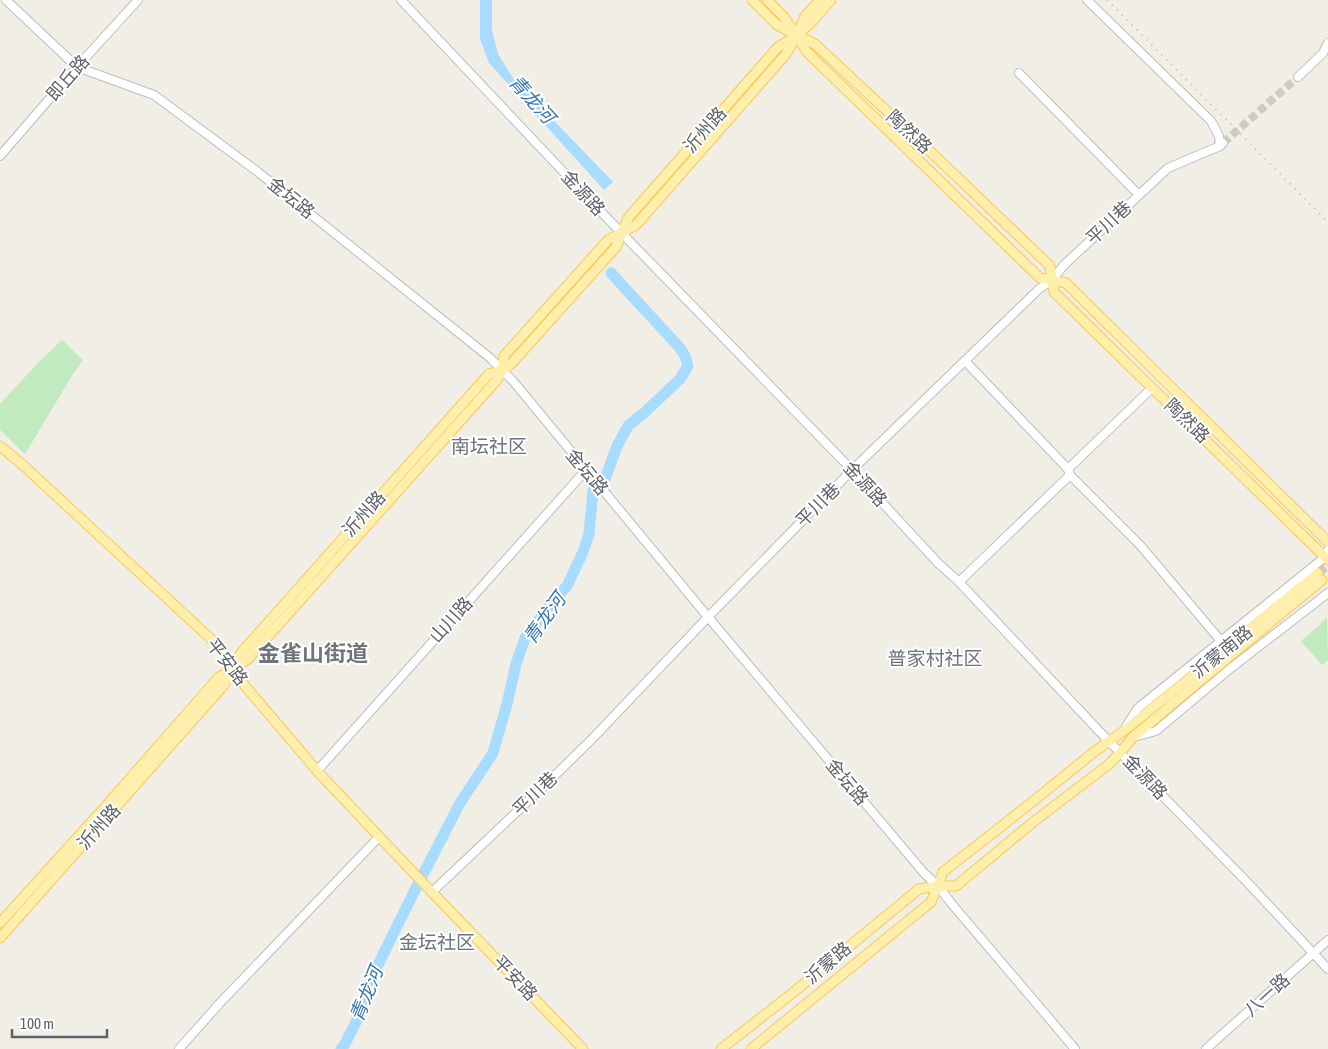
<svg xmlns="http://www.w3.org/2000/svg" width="1328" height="1049" viewBox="0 0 1328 1049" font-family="'Asap Condensed','Noto Sans SC',sans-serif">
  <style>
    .park { fill: #c1eac0 }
    .water { fill: #a7dbff }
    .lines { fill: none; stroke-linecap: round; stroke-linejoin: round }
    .river { stroke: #a7dbff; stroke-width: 11 }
    .minor-tunnel { stroke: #cccbc6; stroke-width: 8; stroke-dasharray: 8 4; stroke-linecap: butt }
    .major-tunnel { stroke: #cccbc6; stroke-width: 9; stroke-dasharray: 9 4.5; stroke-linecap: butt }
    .minor-casing { stroke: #babdc2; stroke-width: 10 }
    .major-casing { stroke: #fdc752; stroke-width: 11 }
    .minor { stroke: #fff; stroke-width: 8 }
    .major { stroke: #ffefac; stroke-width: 9 }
    .rail { stroke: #b6b7b8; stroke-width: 2; stroke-dasharray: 1 6; stroke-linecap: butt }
    .labels { text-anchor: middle; stroke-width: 4; stroke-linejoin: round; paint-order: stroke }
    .street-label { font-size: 18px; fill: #5d6267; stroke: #fff }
    .water-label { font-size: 19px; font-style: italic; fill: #3877b1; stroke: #fff }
    .neighbourhood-label { font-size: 19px; fill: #6e7479; stroke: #fff }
    .district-label { font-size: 22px; font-weight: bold; fill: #6e7479; stroke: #fff }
  </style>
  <rect width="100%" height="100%" fill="#f1eee5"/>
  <g class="park">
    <path d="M62 340 83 360 73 374 25 454 0 430V404L36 365Z"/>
    <path d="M1327 618 1328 660 1322 665 1301 641Z"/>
  </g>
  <path class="water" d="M480 0H492V30L498 54 513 78 613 182 604 190 489 63 480 39Z"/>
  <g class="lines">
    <path class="river" d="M341 1049 345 1044 360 1014 368 985 414 892 460 803 493 753 507 704 516 664 525 638 554 600 567 586 583 552 589 534 593 491 605 479 617 446 628 426 645 412 680 379 688 366 685 356 680 348 611 273"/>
    <path class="minor-tunnel" d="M1223 143 1298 77"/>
    <path class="major-tunnel" d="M1318 573 1328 565"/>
    <defs>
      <g id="minor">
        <path d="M6 0 77 67 154 95 258 172 489 357 513 381 708 617 924 873 938 886 951 903 1075 1049"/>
        <path d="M401 0 608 219 852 470 938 563 959 582 1099 731 1247 882 1328 969"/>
        <path d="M1087 0 1211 121 1219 136 1220 146"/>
        <path d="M1019 73 1139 195"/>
        <path d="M1298 77 1323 53 1328 43"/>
        <path d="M0 156 77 67 138 0"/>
        <path d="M966 362 1068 469 1070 475 1140 545 1221 641"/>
        <path d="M1068 469 1152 388"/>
        <path d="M959 582 1070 475"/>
        <path d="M1126 727 1138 708 1325 557 1328 550"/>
        <path d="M1134 737 1156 731 1231 668 1328 593"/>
        <path d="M317 771 586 470"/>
        <path d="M432 892 544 786 593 738 708 617 852 470 1039 289 1052 280 1064 265 1168 168 1220 146 1223 143"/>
        <path d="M179 1049 219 1004 379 837"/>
        <path d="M1206 1049 1328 940"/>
      </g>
      <g id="major">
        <path d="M752 0 777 25 815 44 933 154 1050 266 1054 292 1328 560"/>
        <path d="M767 0 784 17 807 52 1040 278 1066 283 1328 542"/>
        <path d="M0 446 24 466 224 651 245 686 319 773 426 886 583 1049"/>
        <path d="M0 923 105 807 218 678 248 659 496 381 502 370 504 356 608 240 636 225 786 54 797 35 805 16 820 0"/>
        <path d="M0 938 224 685 241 653 489 374 502 370 511 364 616 247 628 218 778 47 797 35 811 23 831 0"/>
        <path d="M721 1049 795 991 919 889 938 886H956L1032 823 1108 765 1121 752 1132 738 1207 675 1322 580"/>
        <path d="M751 1049 931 902 938 886 943 872 1026 807 1094 752 1125 730 1201 669 1318 573"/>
      </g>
    </defs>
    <use href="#minor" class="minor-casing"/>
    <use href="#major" class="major-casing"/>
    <use href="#minor" class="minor"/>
    <use href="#major" class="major"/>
    <path class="rail" d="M1107 0 1328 222"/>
  </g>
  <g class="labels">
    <g class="street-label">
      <text transform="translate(68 78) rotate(-49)" y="6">即丘路</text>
      <text transform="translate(705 130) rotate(-49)" y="6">沂州路</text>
      <text transform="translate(909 132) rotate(43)" y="6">陶然路</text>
      <text transform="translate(583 193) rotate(47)" y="6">金源路</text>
      <text transform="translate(291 198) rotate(39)" y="6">金坛路</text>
      <text transform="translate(1109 223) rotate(-43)" y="6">平川巷</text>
      <text transform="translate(1187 421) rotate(44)" y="6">陶然路</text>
      <text transform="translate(587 472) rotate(50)" y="6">金坛路</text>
      <text transform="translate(865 484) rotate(47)" y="6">金源路</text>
      <text transform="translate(818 505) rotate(-45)" y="6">平川巷</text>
      <text transform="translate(364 514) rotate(-48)" y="6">沂州路</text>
      <text transform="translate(451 620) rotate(-48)" y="6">山川路</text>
      <text transform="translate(1222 652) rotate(-39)" y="6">沂蒙南路</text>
      <text transform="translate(227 662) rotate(52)" y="6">平安路</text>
      <text transform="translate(1145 777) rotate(46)" y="6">金源路</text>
      <text transform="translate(847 782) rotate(50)" y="6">金坛路</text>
      <text transform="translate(535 794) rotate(-44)" y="6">平川巷</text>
      <text transform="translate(99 827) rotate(-48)" y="6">沂州路</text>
      <text transform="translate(828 963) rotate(-40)" y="6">沂蒙路</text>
      <text transform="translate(515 978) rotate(46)" y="6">平安路</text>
      <text transform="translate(1267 995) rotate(-42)" y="6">八一路</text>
    </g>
    <g class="water-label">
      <text transform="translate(532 99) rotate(48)" y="7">青龙河</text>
      <text transform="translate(544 618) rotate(-54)" y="7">青龙河</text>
      <text transform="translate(366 994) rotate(-68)" y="7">青龙河</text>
    </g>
    <g class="neighbourhood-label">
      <text x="489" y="453">南坛社区</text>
      <text x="935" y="665">普家村社区</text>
      <text x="437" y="949">金坛社区</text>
    </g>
    <g class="district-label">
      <text x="313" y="661">金雀山街道</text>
    </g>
  </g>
  <path d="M12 1029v8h95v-8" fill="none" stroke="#5d6267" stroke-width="2.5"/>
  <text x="20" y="1029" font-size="15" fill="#5d6267" stroke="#ffffff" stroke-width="4" paint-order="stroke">100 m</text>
</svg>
